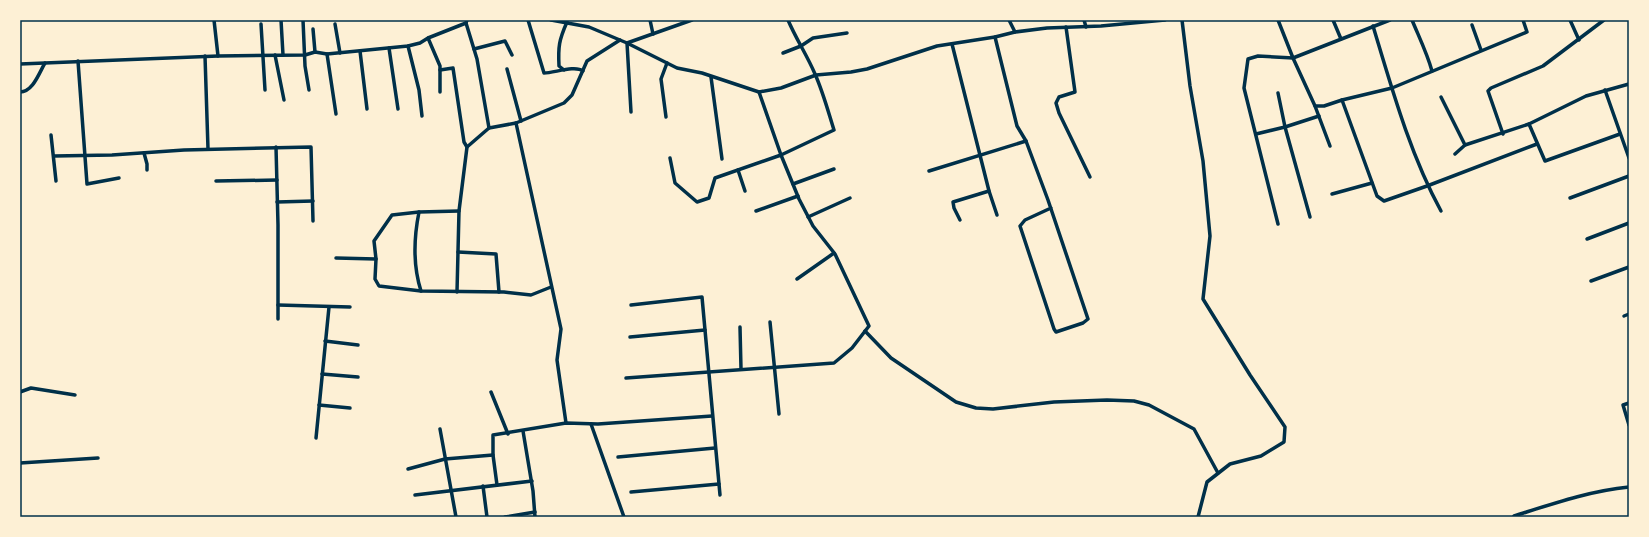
<svg xmlns="http://www.w3.org/2000/svg" width="1649" height="537" viewBox="0 0 1649 537" font-family="Barlow,sans-serif">
  <style>
    .lines { fill: none; stroke-linecap: round; stroke-linejoin: round }
    .minor { stroke: #003049; stroke-width: 3.5 }
    .neatline { fill: none; stroke: #003049; stroke-width: 1.5 }
  </style>
  <rect width="100%" height="100%" fill="#fdf0d5"/>
  <g class="lines">
    <g class="minor">
      <path d="M214 20 218 56"/>
      <path d="M281 20 283 55"/>
      <path d="M303 20 305 66 309 90"/>
      <path d="M528 20 544 73C554 73 575 65 583 71"/>
      <path d="M551 20 589 27 627 43 677 68 702 73 759 92 781 88 816 75 851 72 867 69 937 46 995 37 1015 32 1047 28 1101 26 1165 20"/>
      <path d="M650 20 653 34"/>
      <path d="M1009 20 1015 32"/>
      <path d="M1084 20 1086 27"/>
      <path d="M1182 20 1190 86 1203 161 1210 236 1203 299 1250 375 1285 427 1284 442 1261 456 1230 464 1207 482 1198 517"/>
      <path d="M1278 20 1293 58 1315 106H1324L1342 100 1377 196 1384 201 1427 186 1537 144"/>
      <path d="M1333 20 1341 39"/>
      <path d="M1412 20C1419 37 1427 53 1432 71"/>
      <path d="M1570 20 1579 40"/>
      <path d="M466 23 477 59 489 128 516 123 564 103 572 95 587 61 620 40"/>
      <path d="M261 24 265 90"/>
      <path d="M335 24 340 53"/>
      <path d="M1472 25 1481 50"/>
      <path d="M1373 26C1392 89 1410 154 1441 211"/>
      <path d="M1066 27 1075 92 1059 97 1056 103 1059 113 1090 177"/>
      <path d="M313 29 315 52"/>
      <path d="M995 37 1017 126 1026 141 1048 200 1088 319 1083 323 1056 332 1054 329 1020 226 1025 220 1051 208"/>
      <path d="M428 38 440 66V92"/>
      <path d="M952 44 989 191 997 215"/>
      <path d="M408 46 419 90 422 116"/>
      <path d="M389 48 398 109"/>
      <path d="M474 49 505 41 512 55"/>
      <path d="M360 51 367 109"/>
      <path d="M783 53 801 46 813 38 847 33"/>
      <path d="M327 54 336 114"/>
      <path d="M275 55 284 100"/>
      <path d="M205 56 208 149"/>
      <path d="M78 61 87 184 119 178"/>
      <path d="M20 64 218 56 305 55 315 52 327 54 408 46 420 43 428 38 466 23 467 20"/>
      <path d="M507 69 521 121"/>
      <path d="M440 70 453 68 464 142 467 147 459 211 457 292"/>
      <path d="M564 70 559 66C558 47 559 40 567 22"/>
      <path d="M711 77 722 159"/>
      <path d="M1605 90 1629 158"/>
      <path d="M20 92C33 92 39 73 45 63"/>
      <path d="M759 92 781 155 834 130C828 111 823 92 815 74 807 55 796 39 788 20"/>
      <path d="M1441 97 1465 145"/>
      <path d="M1342 100 1392 88 1527 32 1523 20"/>
      <path d="M1315 106 1330 146"/>
      <path d="M631 112 627 43 692 20"/>
      <path d="M666 117 661 79 667 63"/>
      <path d="M516 123 561 329 557 360 566 423"/>
      <path d="M1256 134 1285 127 1278 93"/>
      <path d="M1503 134 1488 91 1491 88 1543 66 1604 20"/>
      <path d="M1620 134 1545 161 1529 124 1586 96 1629 84"/>
      <path d="M51 135 56 181"/>
      <path d="M276 147 278 225V319"/>
      <path d="M467 147 489 128"/>
      <path d="M144 153 147 164V170"/>
      <path d="M1455 154 1465 145 1529 124"/>
      <path d="M54 156 112 155 184 150 311 147 313 221"/>
      <path d="M738 170 745 191"/>
      <path d="M929 171 1026 141"/>
      <path d="M216 181 277 180"/>
      <path d="M793 184 834 169"/>
      <path d="M1332 194 1372 183"/>
      <path d="M1570 198 1629 176"/>
      <path d="M277 202 313 201"/>
      <path d="M459 211 419 212 392 215 374 241 376 259 375 279 379 286 421 291 504 292 531 295 551 287"/>
      <path d="M756 211 798 196"/>
      <path d="M419 212C414 237 413 266 421 291"/>
      <path d="M808 217 850 198"/>
      <path d="M1310 217 1285 127 1319 116"/>
      <path d="M960 220 954 208 953 202 989 191"/>
      <path d="M1278 224 1244 88 1248 59 1258 56 1293 58 1390 20"/>
      <path d="M1587 239 1629 223"/>
      <path d="M458 252 496 254 499 292"/>
      <path d="M336 258 376 259"/>
      <path d="M797 279 834 253"/>
      <path d="M1591 281 1629 267"/>
      <path d="M278 305 350 307"/>
      <path d="M631 305 702 297 720 495"/>
      <path d="M1624 316 1629 314"/>
      <path d="M770 322 779 414"/>
      <path d="M740 327 741 369"/>
      <path d="M865 331 891 358 956 402 976 408 993 409 1054 402 1107 400 1134 401 1149 405 1194 429 1218 473"/>
      <path d="M630 337 705 330"/>
      <path d="M325 341 358 345"/>
      <path d="M322 374 358 377"/>
      <path d="M626 378 834 363 852 348 869 326 835 254 813 226 799 199 781 155 715 178 709 198 697 202 675 183 670 158"/>
      <path d="M20 392 31 388 75 395"/>
      <path d="M491 392 508 434"/>
      <path d="M1629 403 1623 405 1629 425"/>
      <path d="M319 405 350 408"/>
      <path d="M591 424 624 517"/>
      <path d="M440 429 456 517"/>
      <path d="M523 431 533 491 535 517"/>
      <path d="M316 438 329 307"/>
      <path d="M618 457 715 448"/>
      <path d="M20 463 98 458"/>
      <path d="M408 469 445 459 493 455"/>
      <path d="M497 485 493 455V435L566 423 598 424 712 416"/>
      <path d="M483 486 487 517"/>
      <path d="M631 492 719 484"/>
      <path d="M415 495 532 481"/>
      <path d="M505 517 535 512"/>
      <path d="M1515 517 1514 516C1552 504 1589 491 1629 487"/>
    </g>
  </g>
  <rect width="1649" height="537" fill="none" stroke="#fdf0d5" stroke-width="42"/>
  <rect x="21" y="21" width="1607" height="495" class="neatline"/>
</svg>
